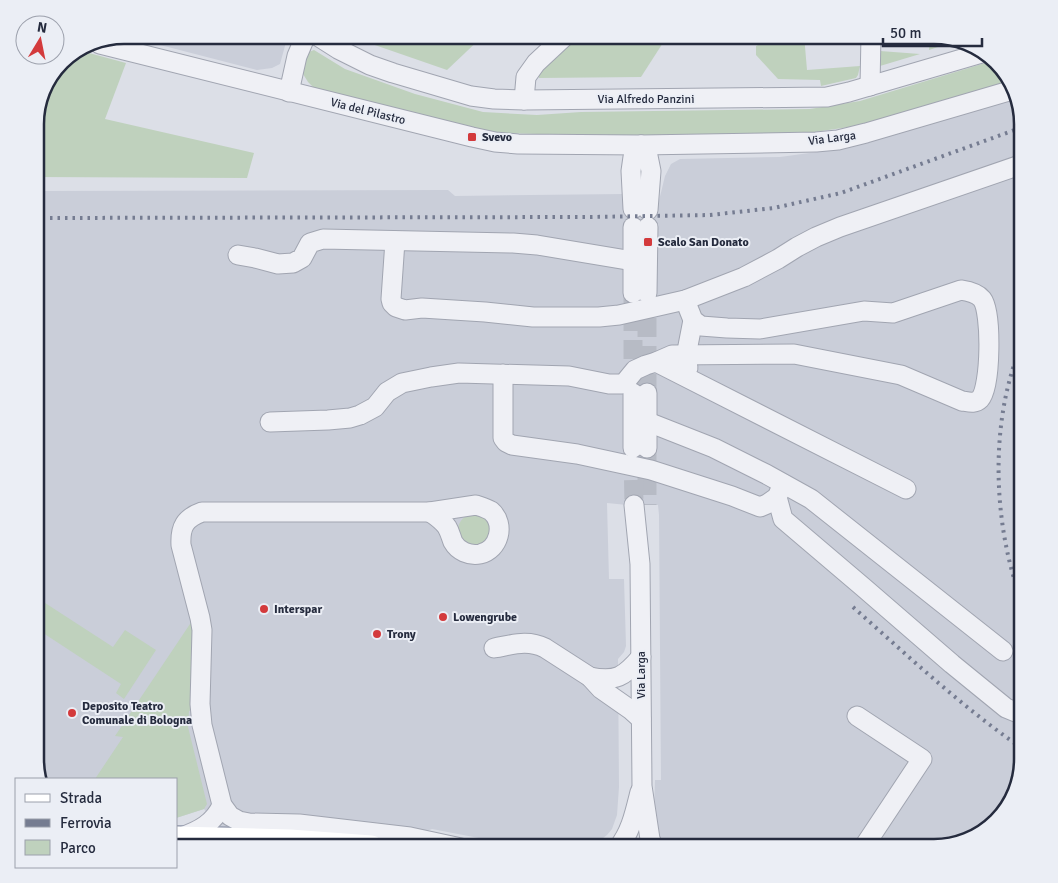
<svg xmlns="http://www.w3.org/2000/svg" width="1058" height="883" viewBox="0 0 1058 883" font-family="Signika,sans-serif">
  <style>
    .built { fill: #caced9 }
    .green { fill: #bfd1bd }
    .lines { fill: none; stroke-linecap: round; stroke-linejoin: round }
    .minor-tunnel { stroke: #b7bbc5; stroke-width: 19; stroke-dasharray: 19 9; stroke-linecap: butt }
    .minor-casing { stroke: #a1a5b1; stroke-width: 21 }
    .major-casing { stroke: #9ba1b3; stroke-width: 28 }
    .minor { stroke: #eff0f5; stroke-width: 19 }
    .major { stroke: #fff; stroke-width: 25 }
    .rail { stroke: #757c91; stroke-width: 4; stroke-dasharray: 2.5 5; stroke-linecap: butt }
    .poi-dot { fill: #d33a3c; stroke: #ebeef5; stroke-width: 2 }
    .labels { text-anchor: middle; stroke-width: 4; stroke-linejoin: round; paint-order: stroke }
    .street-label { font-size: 12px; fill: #252b3e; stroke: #ebeef5 }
    .poi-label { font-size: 12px; font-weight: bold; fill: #252b3e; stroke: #ebeef5; text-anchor: start }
    .rim { fill: none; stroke: #252b3e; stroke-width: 2.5 }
  </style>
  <rect width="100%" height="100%" fill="#dcdfe7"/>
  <g class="built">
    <path d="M123 35H288L280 64 272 68 257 70 168 47 121 36Z"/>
    <path d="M1018 96 1023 123V760L1001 818 969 841 935 848H661L654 811 655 780H661L659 515 658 505H627L607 503 609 579H624L626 646 624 652 618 659 619 787 617 815 612 829 607 835 590 848H516L484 839 432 829 400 841 305 830 218 827 204 809 176 818V779H39L35 765V191L448 190 455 196 623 194V210L657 209 665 176 671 164 680 159 780 157 846 148 906 131Z"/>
  </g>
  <g class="green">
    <path d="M351 35H484L447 70 369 43Z"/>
    <path d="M577 35H668L641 77 539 78V72Z"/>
    <path d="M763 35H804L807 70 860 66 858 75 856 78 821 86 820 80 778 79 756 55V46L764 42Z"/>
    <path d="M930 35H935L953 42 929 50Z"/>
    <path d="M85 50 89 53 126 63 105 119 254 153 247 178 35 177V117L44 84 65 57Z"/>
    <path d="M314 50 345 69 415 94 483 112 537 115 581 112 810 109 860 101 995 60 1010 81 907 113 849 127 801 134 655 137 495 133 456 124 353 97 316 90 308 82 303 74 306 53Z"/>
    <path d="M880 51 920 54 880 66Z"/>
    <circle cx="474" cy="530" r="16"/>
    <path d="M42 601 113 647 125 630 156 650 124 699 116 693 121 684 40 631 35 638V611Z"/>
    <path d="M192 621 195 636 194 710 189 711 188 727 207 804 204 809 176 818V779H95L123 737 115 736Z"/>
  </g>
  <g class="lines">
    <g class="minor-tunnel">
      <path d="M633 387V297"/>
      <path d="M647 393V293"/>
      <path d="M647 448V505"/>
      <path d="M633 452 634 505"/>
    </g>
    <defs>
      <g id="minor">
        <path d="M316 35 338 49 370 65 393 73 471 96 494 99 524 100 827 97 849 92 982 53"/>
        <path d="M100 44 472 137 495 142 518 144 641 145 816 142 838 140 866 133 1016 89"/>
        <path d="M870 86 871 35"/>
        <path d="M289 92 297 56 306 35"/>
        <path d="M524 100 526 77 536 63 566 35"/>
        <path d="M641 145 648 156 651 171 648 210"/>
        <path d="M633 209 631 171 633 157 641 145"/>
        <path d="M395 241 391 299 392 303 396 307 405 310 422 308 485 312 533 317H599L619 315 685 300 744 277 778 259 797 247 816 237 840 227 1023 164"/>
        <path d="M238 255 255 258 278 264 293 263 302 258 310 243 323 239 513 243 537 245 633 261"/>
        <path d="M633 293V227"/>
        <path d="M647 293 648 227"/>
        <path d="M656 362 906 489"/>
        <path d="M688 368 686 356 693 320"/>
        <path d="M503 374V438L506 442 512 445 577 454 651 470 732 496 760 507 767 504 777 497 783 484"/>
        <path d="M633 393V448"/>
        <path d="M270 422 328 420 350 418 360 415 375 407 387 392 402 383 431 377 459 373 569 376 609 384H622L626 381 635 370 646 365 656 362 672 355 794 354 901 375 962 401C969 402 975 404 980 399 991 387 992 312 982 299 977 293 968 291 961 290L893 313 864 311 760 329 727 328 701 326 693 320 685 300"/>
        <path d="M648 422 714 448 766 474 811 499 1003 651"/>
        <path d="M647 448V393"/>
        <path d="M777 497 783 519 863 587 952 664 1006 708 1023 715"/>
        <path d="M476 505C482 507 486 508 491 511 506 524 499 550 480 554 469 556 458 551 453 542 451 537 450 532 447 527 443 521 436 516 430 512Z"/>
        <path d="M634 505 640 564 642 786 650 839 654 848"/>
        <path d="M430 512H202C185 518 180 527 181 545L200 618 202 630 200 704 202 725 222 805 230 816 239 821 249 823 299 824 410 837 461 848"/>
        <path d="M494 648C512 645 527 639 545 648L590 677 601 689 631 710 641 719"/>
        <path d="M590 677C616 682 624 677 641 657"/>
        <path d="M857 716 922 759 863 848"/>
        <path d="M181 837C199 831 214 823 222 805"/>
        <path d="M618 848C631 832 635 812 640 792"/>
      </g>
      <path id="major" d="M176 839 290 842 371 848"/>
    </defs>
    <use href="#minor" class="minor-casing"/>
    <use href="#major" class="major-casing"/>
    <use href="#minor" class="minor"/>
    <use href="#major" class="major"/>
    <g class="rail">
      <path d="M35 218 590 217 710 215 774 208 841 193 1023 127"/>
      <path d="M1023 605C999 543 992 466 1005 400 1009 379 1016 358 1023 337"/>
      <path d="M853 607C908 656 962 707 1023 749"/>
    </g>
  </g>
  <g class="poi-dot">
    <rect x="467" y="132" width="10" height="10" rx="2.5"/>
    <rect x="643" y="237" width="10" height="10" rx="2.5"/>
    <circle cx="264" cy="609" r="5"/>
    <circle cx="443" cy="617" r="5"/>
    <circle cx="377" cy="634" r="5"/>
    <circle cx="72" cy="713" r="5"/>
  </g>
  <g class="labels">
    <g class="street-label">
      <text x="646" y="103">Via Alfredo Panzini</text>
      <text transform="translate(368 111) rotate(14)" y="4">Via del Pilastro</text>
      <text transform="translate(832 138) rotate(-7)" y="4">Via Larga</text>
      <text transform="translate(641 675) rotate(-90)" y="4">Via Larga</text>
    </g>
    <g class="poi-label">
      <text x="482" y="141">Svevo</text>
      <text x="658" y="246">Scalo San Donato</text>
      <text x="274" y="613">Interspar</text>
      <text x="453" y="621">Lowengrube</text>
      <text x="387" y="638">Trony</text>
      <text x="82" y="710">Deposito Teatro<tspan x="82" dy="14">Comunale di Bologna</tspan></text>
    </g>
  </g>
  <path d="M0 0H1058V883H0ZM124 44H934A80 80 0 0 1 1014 124V759A80 80 0 0 1 934 839H124A80 80 0 0 1 44 759V124A80 80 0 0 1 124 44Z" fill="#ebeef5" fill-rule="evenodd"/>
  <path class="rim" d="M124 44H934A80 80 0 0 1 1014 124V759A80 80 0 0 1 934 839H124A80 80 0 0 1 44 759V124A80 80 0 0 1 124 44Z"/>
  <rect x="15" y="778" width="162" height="90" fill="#ebeef5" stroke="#9ca0ac"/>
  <rect x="25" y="794" width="25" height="8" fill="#ffffff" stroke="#9ca0ac"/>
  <text x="60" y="803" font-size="15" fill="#252b3e">Strada</text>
  <rect x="25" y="819" width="25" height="8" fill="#757c91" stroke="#9ca0ac"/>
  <text x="60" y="828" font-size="15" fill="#252b3e">Ferrovia</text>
  <rect x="25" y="840" width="25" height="15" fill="#bfd1bd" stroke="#9ca0ac"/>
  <text x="60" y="853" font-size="15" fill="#252b3e">Parco</text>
  <g transform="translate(40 40) rotate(10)"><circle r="24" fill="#ebeef5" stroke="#9ca0ac"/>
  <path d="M0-4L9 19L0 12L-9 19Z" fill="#d33a3c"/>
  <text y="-8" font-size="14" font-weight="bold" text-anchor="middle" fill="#252b3e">N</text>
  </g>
  <path d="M883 38v8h99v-8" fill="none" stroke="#252b3e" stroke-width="2.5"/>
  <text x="890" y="38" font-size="15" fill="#252b3e" stroke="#ebeef5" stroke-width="4" paint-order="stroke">50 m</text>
</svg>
